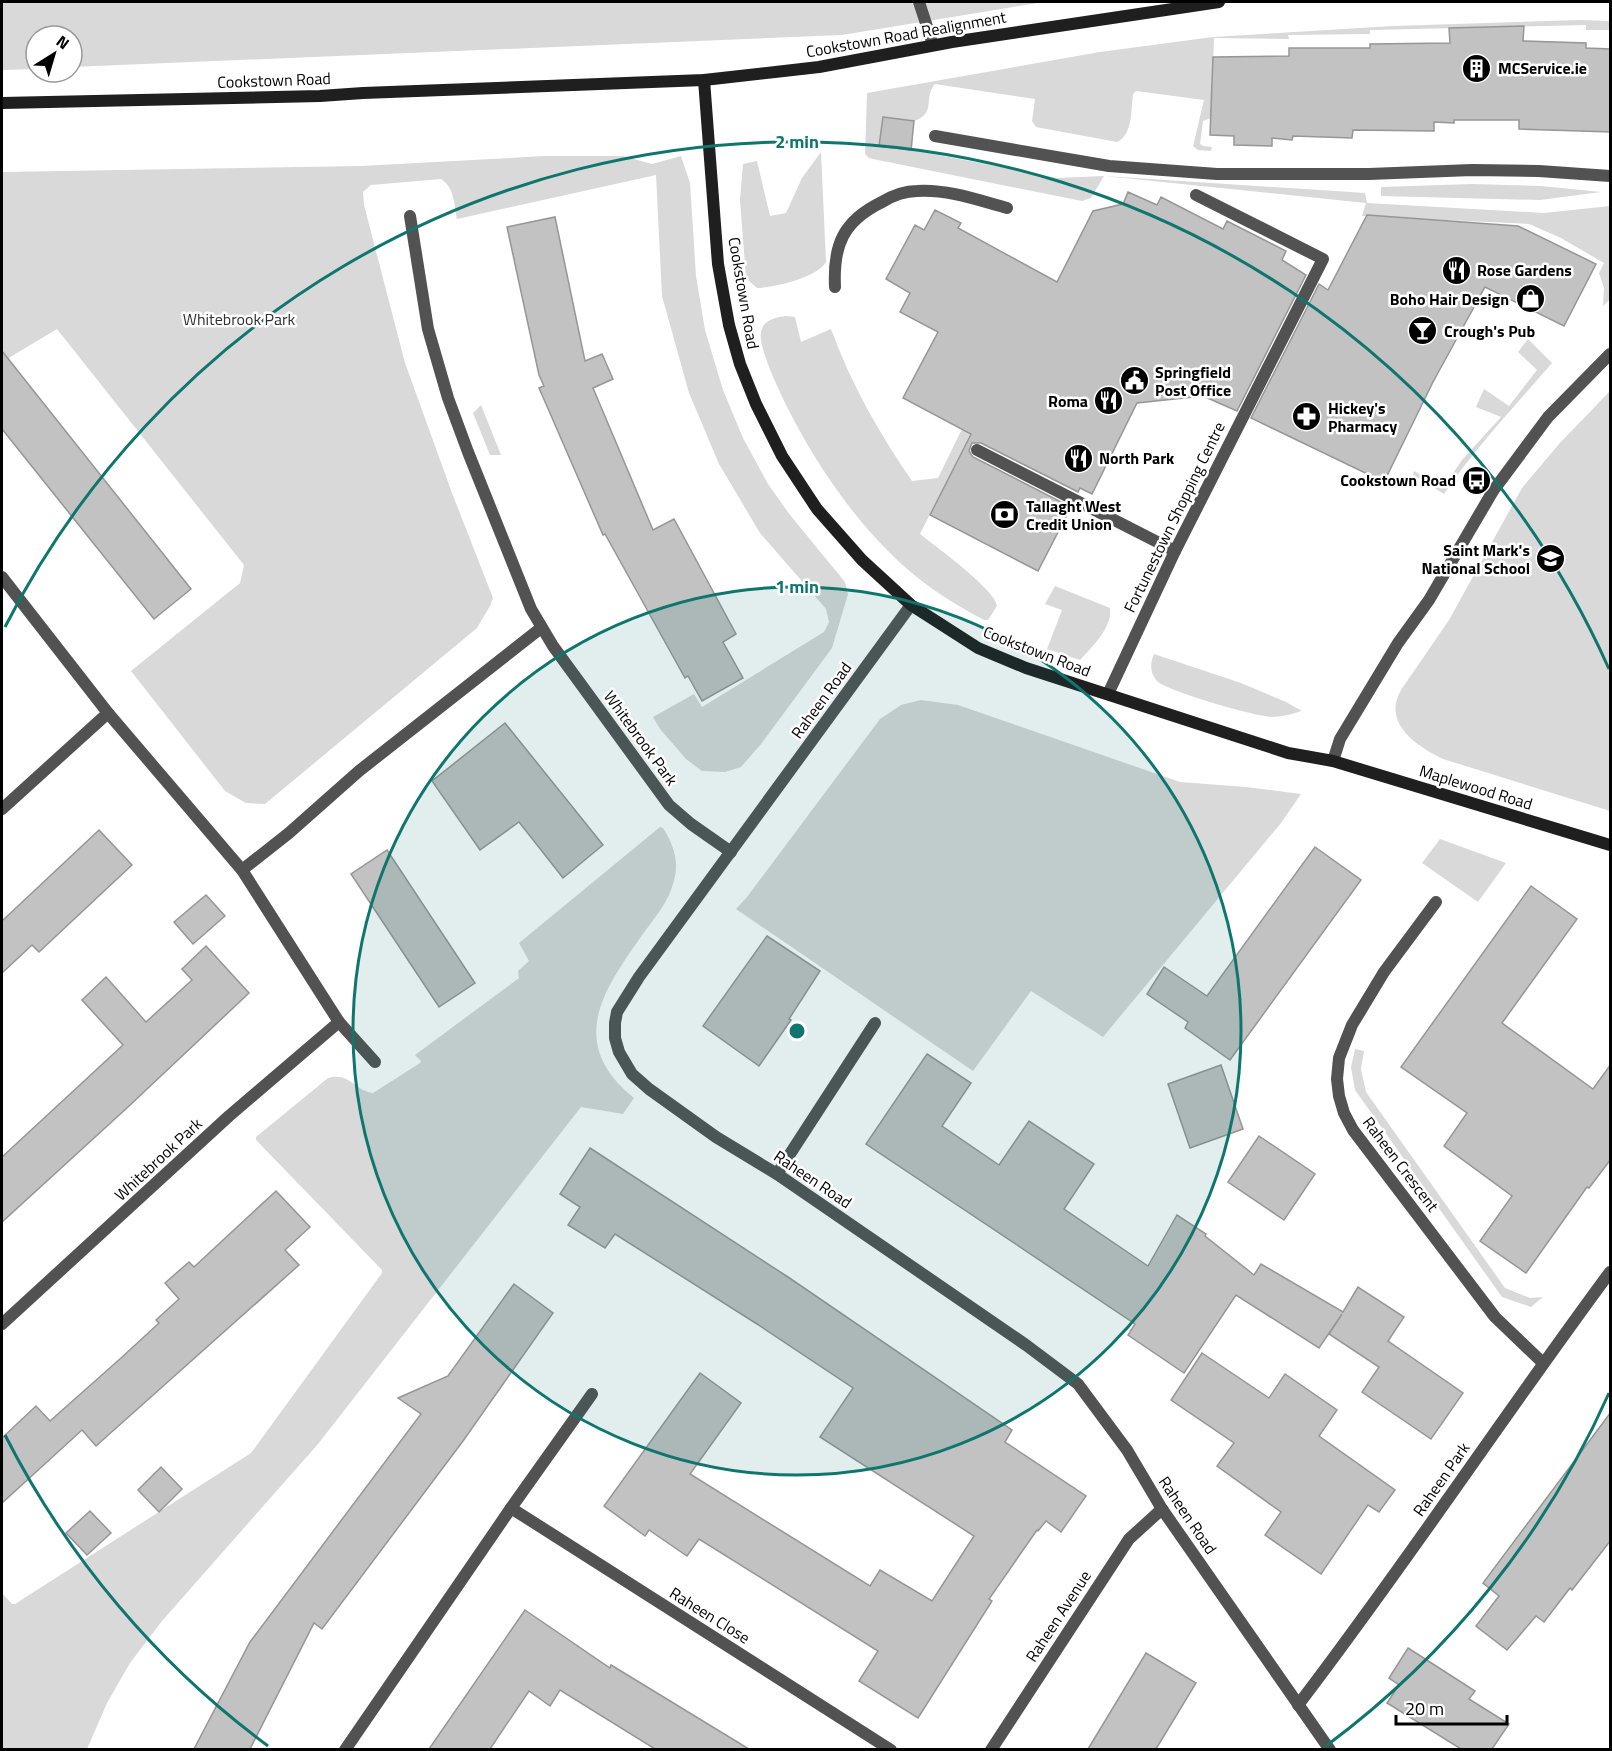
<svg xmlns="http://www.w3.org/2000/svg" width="1612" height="1751" viewBox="0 0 1612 1751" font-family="'Titillium Web',sans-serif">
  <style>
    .green { fill: #d9d9d9 }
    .building { fill: #c2c2c2; stroke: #969696; stroke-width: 1.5 }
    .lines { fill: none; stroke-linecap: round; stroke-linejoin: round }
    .lane { stroke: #525252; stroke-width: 12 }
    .street { stroke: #525252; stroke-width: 12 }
    .secondary { stroke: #1f1f1f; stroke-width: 12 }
    .ring { fill: none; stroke: #0f766e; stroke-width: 3 }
    .labels { text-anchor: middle; stroke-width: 5; stroke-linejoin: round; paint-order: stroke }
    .street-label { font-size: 16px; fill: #000; stroke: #fff }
    .poi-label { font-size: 16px; font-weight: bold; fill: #000; stroke: #fff; text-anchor: start }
    .park-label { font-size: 16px; fill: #303030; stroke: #fff }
    .centre { fill: #0f766e; stroke: #fff; stroke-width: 3 }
    .ring-label { font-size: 18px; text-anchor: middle; font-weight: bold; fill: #0f766e; stroke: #fff; stroke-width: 5; stroke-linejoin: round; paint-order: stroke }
  </style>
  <rect width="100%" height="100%" fill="#fff"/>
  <g class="green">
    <path d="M2 2H1044L842 35 72 67V36H36V69L2 70Z"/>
    <path d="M1579 20 1610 21V30H1586V25L1370 30V34L1288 35 1289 39 1214 38 1211 118 1203 121 1200 144 1203 146 1212 147 1211 151 1198 150 1193 146 1204 100 1136 91 1133 94C1131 109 1133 135 1117 142L1036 127 1032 121 1035 99 935 84C923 97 937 113 914 121L912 150 1058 178 1104 176 1365 193 1367 203 1544 213 1610 206V299L1603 306 1604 288 1599 273 1604 263 1561 238 1529 224 1362 216 1366 203 1104 176 1091 198 1082 201 873 159 869 158 865 154 867 93 1100 52 1213 37 1393 26Z"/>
    <path d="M821 152 826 262C816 278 776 287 757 288L746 278 740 200 743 164 757 161 770 216 786 213 802 178Z"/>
    <path d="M545 156H623L652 164 681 156 690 183 696 276 705 330 723 390 743 438 768 484 790 515 845 582 848 594 832 648 761 744 741 767 725 772 702 771 686 759 660 729 653 717 694 694 702 707 824 632 829 622 826 609 820 602 760 533 719 464 689 393 662 296 656 175 457 219C454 205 455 188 441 179L371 185 363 192 364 205 405 363 452 493 493 598 490 606 477 628 265 804 246 803 225 791 131 671 240 583 244 565 57 329 2 362V172L361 166Z"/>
    <path d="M1472 184 1541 186 1601 192 1540 200 1381 196V187Z"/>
    <path d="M786 316 795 317 801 342 831 329C851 384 879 433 912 481L938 478 962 429 970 434 920 534C935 546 996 590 997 606L988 620H984C948 601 916 580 888 551 839 502 795 431 769 367 766 357 759 342 761 332 763 320 776 317 786 316Z"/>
    <path d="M1528 339 1552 363C1515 406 1476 447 1444 494L1413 475 1414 471 1443 488 1462 460 1501 417 1476 407 1484 389 1509 406 1537 370 1518 352Z"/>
    <path d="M1610 391V811L1443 759C1416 746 1382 723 1401 690L1449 620 1522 488 1559 444Z"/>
    <path d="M481 405 501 455H490L473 413Z"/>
    <path d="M1055 586 1110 608C1113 627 1092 647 1080 660L1047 649 1062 610 1045 604Z"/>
    <path d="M1154 654 1241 683 1286 702 1302 711C1292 714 1281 717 1271 717 1254 716 1165 691 1156 680 1150 672 1150 663 1154 654Z"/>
    <path d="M921 700 958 705 1180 782 1246 787 1301 794 1281 823 1103 1037 1031 991 973 1071 736 909 747 897 880 719 901 705Z"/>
    <path d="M660 827 663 828C674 845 680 863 673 884 668 902 656 916 645 931 604 989 565 1042 634 1098L623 1114 581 1107 318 1444 162 1621 130 1663 107 1703 87 1749H2V1593L12 1604H15L251 1453 382 1273V1270L256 1140V1137L328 1078C350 1072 355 1091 373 1093L420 1063 421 1061 415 1055 519 978 518 971 529 961 519 943Z"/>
    <path d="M1440 839 1506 863 1478 902 1422 863Z"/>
    <path d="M1355 1049 1364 1051 1361 1069 1366 1092 1505 1288 1530 1298 1543 1297 1531 1307 1502 1297 1355 1090 1351 1067Z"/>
  </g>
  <g class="building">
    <path d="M1524 26 1523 41 1586 43V48L1611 49V132L1519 129V120H1454V123L1434 122V131L1353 130 1352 138 1293 136 1292 140 1272 138V146L1234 145V136L1210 135 1213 57 1289 56V48H1370V44L1450 43 1449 28Z"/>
    <path d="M883 117 914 121 911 150 879 146Z"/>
    <path d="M1128 192 1157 205 1161 197 1223 229 1227 221 1286 251 1282 260 1306 275 1237 411 1203 396 1137 403 1092 494 1080 488 1078 492 981 443H972L969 451 973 457 1071 507 1038 571 930 515 971 434 903 398 938 332 900 312 910 293 886 279 915 225 924 230 935 210 961 223 958 228 1057 282 1093 211 1123 204Z"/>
    <path d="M1367 215 1518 226 1596 264 1564 326 1485 287 1433 382 1384 482 1251 418 1319 284 1328 290Z"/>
    <path d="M555 217 585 361 602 354 613 379 593 388 653 530 674 519 736 634 723 642 743 678 702 701 688 676 685 678 605 534 603 535 539 388 544 386 539 375 507 227Z"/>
    <path d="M2 351 191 589 154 619 2 429Z"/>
    <path d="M505 723 603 845 563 878 519 822 480 850 432 781Z"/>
    <path d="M99 830 132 865 39 952 32 945 2 973V921Z"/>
    <path d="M1315 847 1361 880 1230 1060 1185 1028 1188 1022 1147 994 1164 967 1207 996Z"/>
    <path d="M387 850 475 983 439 1007 351 874Z"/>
    <path d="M1531 886 1577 919 1502 1023 1593 1089 1611 1064V1159L1589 1188 1587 1187 1526 1273 1480 1241 1512 1196 1444 1146 1467 1113 1401 1067Z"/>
    <path d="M206 895 225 916 193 944 174 922Z"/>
    <path d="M767 936 820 971 789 1019 791 1020 759 1066 703 1026Z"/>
    <path d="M206 946 249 993 128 1107 2 1222V1157L123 1045 82 1000 106 977 146 1022 192 980 182 969Z"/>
    <path d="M927 1054 971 1083 942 1126 999 1165 1029 1121 1094 1164 1064 1209 1148 1266 1177 1215 1206 1234 1205 1236 1254 1275 1261 1264 1343 1312 1358 1287 1404 1317 1388 1341 1463 1393 1431 1439 1362 1392 1379 1367 1329 1334 1342 1314 1319 1348 1236 1295 1184 1373 1128 1335 1135 1324 866 1144Z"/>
    <path d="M1221 1065 1243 1129 1190 1148 1168 1084Z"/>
    <path d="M1259 1136 1315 1174 1284 1220 1228 1182Z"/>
    <path d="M590 1148 788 1277 1012 1430 1005 1442 1086 1496 1061 1532 1046 1521 1038 1531 1037 1530 989 1599 992 1601 918 1718 859 1681 878 1651 699 1539 687 1556 649 1530 645 1536 604 1506 700 1373 741 1403 690 1474 870 1586 880 1570 932 1601 974 1536 820 1437 853 1388 757 1324 615 1234 605 1248 568 1225 580 1207 560 1194Z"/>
    <path d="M276 1191 310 1227 285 1250 299 1265 96 1446 82 1430 2 1503V1438L36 1406 50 1421 121 1358 159 1323 156 1320 179 1299 165 1283 189 1262 194 1267Z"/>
    <path d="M514 1284 553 1313 463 1441 322 1629 314 1623 250 1749H194L250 1642 421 1414 398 1398 448 1376Z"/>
    <path d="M1202 1353 1269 1398 1285 1374 1337 1410 1319 1436 1395 1490 1379 1512 1368 1505 1321 1574 1265 1535 1281 1512 1217 1466 1234 1443 1171 1400Z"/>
    <path d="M1611 1412V1540L1572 1590 1570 1588 1544 1622 1536 1616 1507 1650 1476 1626 1499 1596 1483 1583Z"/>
    <path d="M161 1467 182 1489 159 1512 138 1490Z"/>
    <path d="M90 1511 111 1533 87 1555 66 1533Z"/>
    <path d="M525 1610 610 1668 611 1665 749 1749H655L560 1690 550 1706 529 1691 490 1749H429Z"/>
    <path d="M1408 1648 1475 1691 1469 1699 1509 1724 1492 1749H1461L1387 1703 1399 1685 1389 1678Z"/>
    <path d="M1146 1653 1196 1683 1156 1749H1088Z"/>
  </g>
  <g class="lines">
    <g class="lane">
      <path d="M919 2 933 45"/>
      <path d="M835 287C833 245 843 221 882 202 892 196 905 191 917 191 947 189 978 200 1007 208"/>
      <path d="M977 450 1175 551"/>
      <path d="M1108 694 1175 551 1323 259 1196 195"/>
    </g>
    <g class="street">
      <path d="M935 136 1109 166 1217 174H1369L1472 170 1539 171 1610 176"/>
      <path d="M410 216 428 329 448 398 468 452 531 609 553 646 669 805 691 824 731 852"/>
      <path d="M2 577 108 713 242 870 339 1022 375 1062"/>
      <path d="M911 605 639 977 617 1012 615 1023V1038L619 1052 632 1074 649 1089 716 1137 777 1174 1026 1345 1078 1384 1127 1450 1162 1509 1330 1750"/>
      <path d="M1333 761 1340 739 1398 643 1429 600 1493 491 1548 417 1610 354"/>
      <path d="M2 809 108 713"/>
      <path d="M242 870 289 833 359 771 541 628"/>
      <path d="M1436 902 1384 972 1352 1025 1339 1058 1337 1079 1339 1096 1344 1113 1353 1130 1495 1317 1543 1363"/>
      <path d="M777 1174 875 1023"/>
      <path d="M2 1324 229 1116 339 1022"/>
      <path d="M511 1508 891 1750"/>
      <path d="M1298 1705C1406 1564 1504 1415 1610 1272"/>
      <path d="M345 1750 511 1508 592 1394"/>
      <path d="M991 1750 1129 1539 1162 1509"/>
    </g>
    <g class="secondary">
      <path d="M704 80 718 264 729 325 740 364 756 404 782 456 817 509 862 560 911 605 978 648 1026 668 1288 753 1333 761 1610 845"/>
      <path d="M2 103 320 96 363 93 704 80 819 67 952 42 1219 2"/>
    </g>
  </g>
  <circle cx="797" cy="1031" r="444" fill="#0f766e" fill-opacity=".12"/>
  <g class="ring">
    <circle cx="797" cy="1031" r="444"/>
    <path d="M1609 1393A889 889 0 0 1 1326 1746M268 1746A889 889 0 0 1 5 1435M5 627A889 889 0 0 1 1609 669"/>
  </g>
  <defs>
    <symbol id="building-disc" viewBox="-11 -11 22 22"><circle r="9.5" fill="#000" stroke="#fff"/><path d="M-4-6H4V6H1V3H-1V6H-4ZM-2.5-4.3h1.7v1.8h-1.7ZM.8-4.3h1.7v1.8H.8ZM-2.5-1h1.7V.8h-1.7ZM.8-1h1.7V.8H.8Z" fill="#fff"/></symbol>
    <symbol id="restaurant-disc" viewBox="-11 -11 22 22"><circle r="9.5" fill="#000" stroke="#fff"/><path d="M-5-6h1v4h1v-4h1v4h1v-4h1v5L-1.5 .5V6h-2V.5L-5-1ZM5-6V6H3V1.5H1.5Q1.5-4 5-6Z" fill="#fff"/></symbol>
    <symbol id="shop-disc" viewBox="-11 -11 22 22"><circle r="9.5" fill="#000" stroke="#fff"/><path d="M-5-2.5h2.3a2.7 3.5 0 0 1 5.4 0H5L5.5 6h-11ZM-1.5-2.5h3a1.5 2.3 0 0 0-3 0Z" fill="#fff"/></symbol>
    <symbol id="bar-disc" viewBox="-11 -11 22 22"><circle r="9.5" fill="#000" stroke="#fff"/><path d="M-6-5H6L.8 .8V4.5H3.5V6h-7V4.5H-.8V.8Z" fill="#fff"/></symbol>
    <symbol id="civic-disc" viewBox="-11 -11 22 22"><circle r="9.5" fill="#000" stroke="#fff"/><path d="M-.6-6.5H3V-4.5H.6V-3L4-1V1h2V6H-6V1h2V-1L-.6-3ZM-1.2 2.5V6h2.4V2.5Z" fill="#fff"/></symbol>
    <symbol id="pharmacy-disc" viewBox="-11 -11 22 22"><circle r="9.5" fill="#000" stroke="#fff"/><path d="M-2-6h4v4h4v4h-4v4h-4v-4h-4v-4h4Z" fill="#fff"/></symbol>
    <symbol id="bus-disc" viewBox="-11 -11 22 22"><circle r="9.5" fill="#000" stroke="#fff"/><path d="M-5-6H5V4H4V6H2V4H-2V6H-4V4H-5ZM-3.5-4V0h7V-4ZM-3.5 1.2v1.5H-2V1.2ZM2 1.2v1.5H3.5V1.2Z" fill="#fff"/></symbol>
    <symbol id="bank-disc" viewBox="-11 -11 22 22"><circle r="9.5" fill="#000" stroke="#fff"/><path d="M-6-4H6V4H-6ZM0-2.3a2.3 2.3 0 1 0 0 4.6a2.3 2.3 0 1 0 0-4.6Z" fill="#fff"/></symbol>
    <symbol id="school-disc" viewBox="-11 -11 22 22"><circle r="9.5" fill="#000" stroke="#fff"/><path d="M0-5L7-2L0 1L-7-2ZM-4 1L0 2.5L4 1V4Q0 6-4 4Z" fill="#fff"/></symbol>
  </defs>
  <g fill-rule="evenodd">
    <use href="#building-disc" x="1460" y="52" width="33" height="33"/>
    <use href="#restaurant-disc" x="1440" y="254" width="33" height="33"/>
    <use href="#shop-disc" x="1514" y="282" width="33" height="33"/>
    <use href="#bar-disc" x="1406" y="314" width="33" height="33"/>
    <use href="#civic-disc" x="1118" y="364" width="33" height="33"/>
    <use href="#restaurant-disc" x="1092" y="384" width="33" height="33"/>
    <use href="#pharmacy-disc" x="1290" y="400" width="33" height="33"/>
    <use href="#restaurant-disc" x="1062" y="442" width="33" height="33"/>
    <use href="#bus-disc" x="1460" y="464" width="33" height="33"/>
    <use href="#bank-disc" x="988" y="498" width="33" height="33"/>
    <use href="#school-disc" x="1534" y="542" width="33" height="33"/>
  </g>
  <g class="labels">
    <g class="street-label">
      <text transform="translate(906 34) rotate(-10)" y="6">Cookstown Road Realignment</text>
      <text transform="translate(274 80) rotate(-2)" y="6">Cookstown Road</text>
      <text transform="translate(744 293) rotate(80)" y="6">Cookstown Road</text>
      <text transform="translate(1174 517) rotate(-64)" y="6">Fortunestown Shopping Centre</text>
      <text transform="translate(1037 651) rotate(21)" y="6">Cookstown Road</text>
      <text transform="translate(821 700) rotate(-54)" y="6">Raheen Road</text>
      <text transform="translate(641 738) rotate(54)" y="6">Whitebrook Park</text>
      <text transform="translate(1476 787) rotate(17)" y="6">Maplewood Road</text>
      <text transform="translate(158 1159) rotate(-43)" y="6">Whitebrook Park</text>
      <text transform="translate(1401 1164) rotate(53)" y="6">Raheen Crescent</text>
      <text transform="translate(813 1179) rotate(34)" y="6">Raheen Road</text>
      <text transform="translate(1441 1479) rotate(-55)" y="6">Raheen Park</text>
      <text transform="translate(1188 1515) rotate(56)" y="6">Raheen Road</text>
      <text transform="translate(710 1615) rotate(32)" y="6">Raheen Close</text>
      <text transform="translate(1058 1616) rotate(-57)" y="6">Raheen Avenue</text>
    </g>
    <g class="poi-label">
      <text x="1498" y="74">MCService.ie</text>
      <text x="1477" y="276">Rose Gardens</text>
      <text x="1509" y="305" text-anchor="end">Boho Hair Design</text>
      <text x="1444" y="337">Crough's Pub</text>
      <text x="1155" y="378">Springfield<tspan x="1155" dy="18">Post Office</tspan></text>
      <text x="1088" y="407" text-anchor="end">Roma</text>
      <text x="1328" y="414">Hickey's<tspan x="1328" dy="18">Pharmacy</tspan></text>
      <text x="1099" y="464">North Park</text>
      <text x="1456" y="486" text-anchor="end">Cookstown Road</text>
      <text x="1026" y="512">Tallaght West<tspan x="1026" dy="18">Credit Union</tspan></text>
      <text x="1530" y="556" text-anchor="end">Saint Mark's<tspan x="1530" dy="18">National School</tspan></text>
    </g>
    <g class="park-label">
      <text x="239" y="325">Whitebrook Park</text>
    </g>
  </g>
  <circle cx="797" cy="1031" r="9" class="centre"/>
  <g class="ring-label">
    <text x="797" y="148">2 min</text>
    <text x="797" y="593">1 min</text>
  </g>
  <rect width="1612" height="1751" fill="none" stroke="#000000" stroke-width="6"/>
  <g transform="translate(54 54) rotate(37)"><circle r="28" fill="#ffffff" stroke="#999999" stroke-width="1.5"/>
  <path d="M0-4.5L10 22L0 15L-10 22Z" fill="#000000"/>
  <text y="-9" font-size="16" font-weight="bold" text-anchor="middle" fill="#000000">N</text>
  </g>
  <path d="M1396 1715v9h111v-9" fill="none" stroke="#000000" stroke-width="3"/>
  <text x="1405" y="1715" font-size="18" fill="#000000" stroke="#ffffff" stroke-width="4.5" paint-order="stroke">20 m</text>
</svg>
